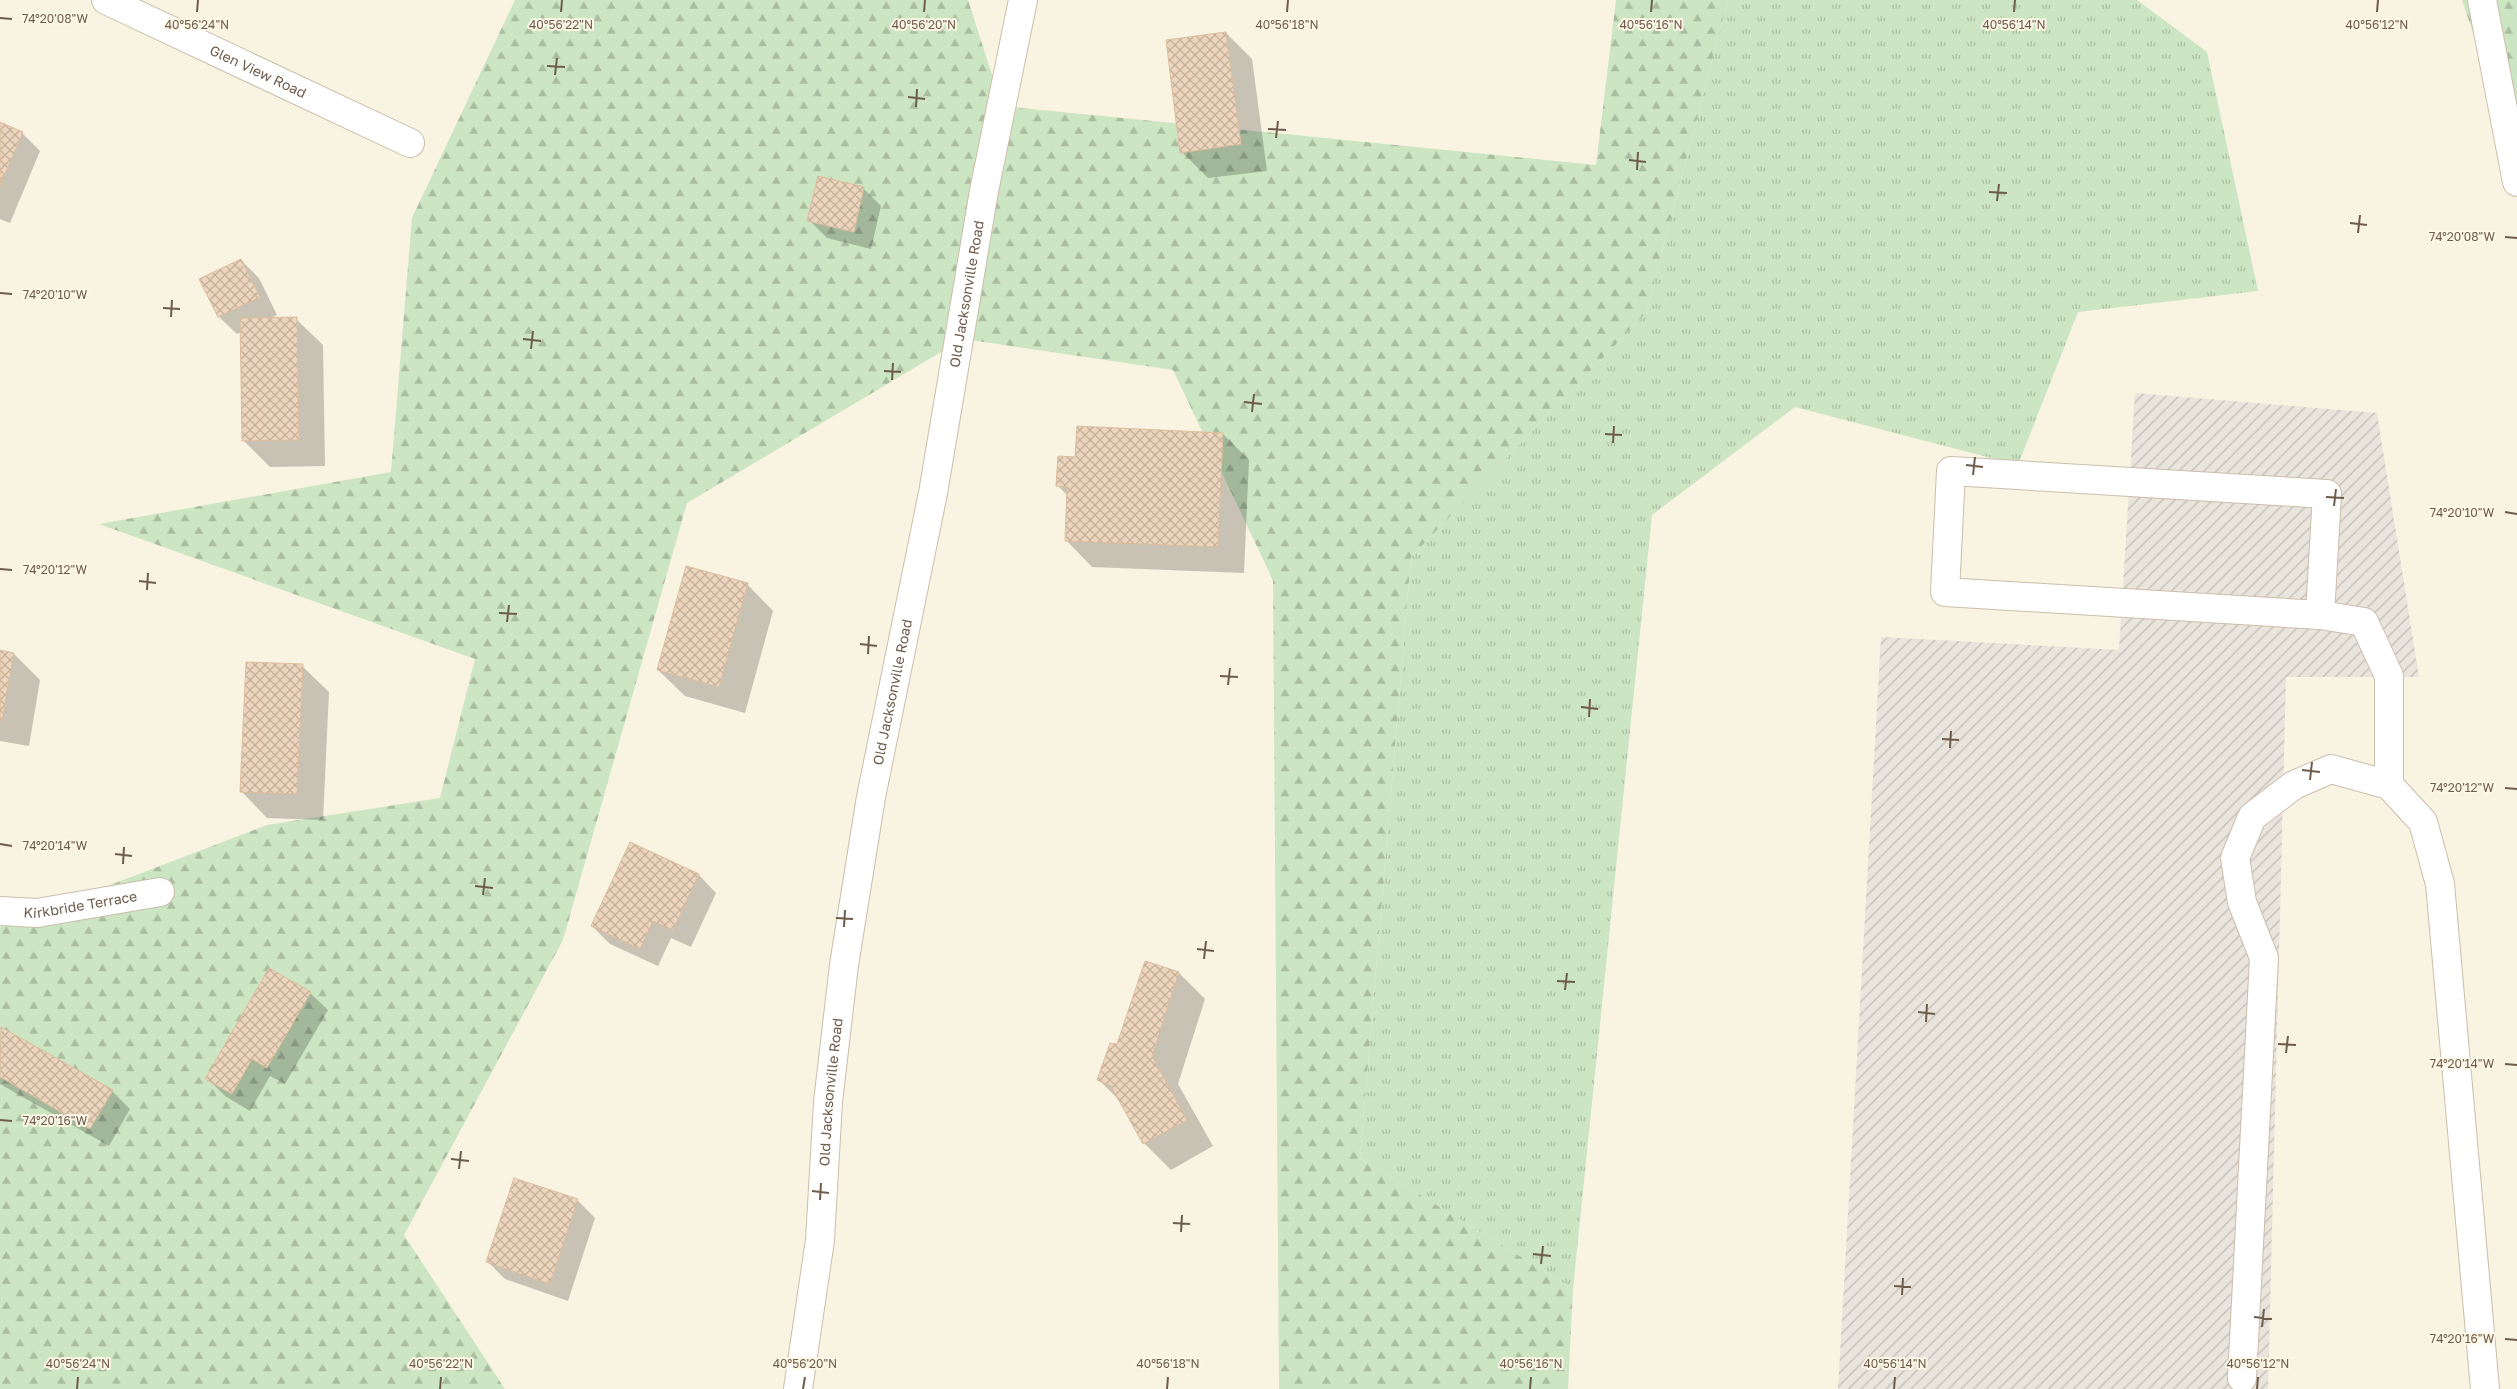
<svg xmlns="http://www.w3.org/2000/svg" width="2517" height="1389" viewBox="0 0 2517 1389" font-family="'Golos Text',sans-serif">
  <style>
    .industrial { fill: url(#industrial-furrows) }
    .grass { fill: url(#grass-tufts) }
    .forest { fill: url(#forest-firs) }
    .shadow { fill: #0003 }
    .building { fill: url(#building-cross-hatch); stroke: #ddbe9e }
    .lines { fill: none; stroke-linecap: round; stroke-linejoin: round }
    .minor-casing { stroke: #cbbeac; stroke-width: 30 }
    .minor { stroke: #fff; stroke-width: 28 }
    .ticks { fill: none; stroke: #6e5c4b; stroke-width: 2 }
    .labels { text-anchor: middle; stroke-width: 4; stroke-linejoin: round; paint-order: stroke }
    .street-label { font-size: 14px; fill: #6e5c4b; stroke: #fdf7e7 }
    .ticks-label { font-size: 12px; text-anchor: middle; fill: #6e5c4b; stroke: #fdf7e7; stroke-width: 4; stroke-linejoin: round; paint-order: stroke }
  </style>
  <defs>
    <pattern id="industrial-furrows" width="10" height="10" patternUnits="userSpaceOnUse" patternTransform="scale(1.25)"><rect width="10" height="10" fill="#e9e4dc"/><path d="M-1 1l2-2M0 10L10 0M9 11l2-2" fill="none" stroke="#c1bcb4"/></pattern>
    <pattern id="grass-tufts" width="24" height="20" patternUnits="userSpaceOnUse" patternTransform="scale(1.25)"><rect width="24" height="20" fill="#cce5c2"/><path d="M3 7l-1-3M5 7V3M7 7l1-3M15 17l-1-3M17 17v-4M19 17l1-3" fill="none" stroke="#aabda0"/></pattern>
    <pattern id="forest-firs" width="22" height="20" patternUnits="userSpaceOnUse" patternTransform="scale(1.25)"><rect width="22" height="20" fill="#cce5c2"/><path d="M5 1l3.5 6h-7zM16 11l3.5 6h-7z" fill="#aabda0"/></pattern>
    <pattern id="building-cross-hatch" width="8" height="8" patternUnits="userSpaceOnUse" patternTransform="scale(1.25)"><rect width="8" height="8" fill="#ecd5bc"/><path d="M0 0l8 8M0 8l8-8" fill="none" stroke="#c3b09b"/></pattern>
  </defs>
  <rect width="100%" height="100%" fill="#f9f3e2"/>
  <path class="industrial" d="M2135 393 2377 413 2419 677H2286L2268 1389H1838L1881 637 2119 650Z"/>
  <path class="grass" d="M1728 0H2137L2207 52 2258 291 2078 312 2018 465 1795 407 1652 515 1573 1289 1360 1158 1411 557 1646 313Z"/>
  <g class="forest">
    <path d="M515 0H968L1002 106 1596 165 1616 0H1728L1646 313 1411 557 1360 1158 1573 1289 1568 1389H1279L1273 580 1173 370 963 339 687 503 563 940 404 1235 505 1389H0V927L267 825 440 798 475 659 99 524 391 472 412 218Z"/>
    <path d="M2462 0H2517V163Z"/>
  </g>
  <g class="shadow">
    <path d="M1226 33 1252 59 1267 171 1208 178 1182 152Z"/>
    <path d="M0 124 22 133 40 151 10 223 0 219Z"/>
    <path d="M863 188 881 206 871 249 827 238 809 220Z"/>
    <path d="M241 260 259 278 277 315 269 319H296L323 345 325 466 270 467 243 440 241 332 237 334 219 317 201 280Z"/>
    <path d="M1223 434 1249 460 1244 573 1092 567 1066 540 1068 496 1058 486 1076 458Z"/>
    <path d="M747 584 773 611 745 713 685 696 658 670Z"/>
    <path d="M0 651 14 654 40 680 29 746 0 741Z"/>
    <path d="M302 666 329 692 323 820 267 818 241 791Z"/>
    <path d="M630 844 699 875 716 893 691 947 671 938 658 966 610 944 592 926Z"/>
    <path d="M1179 973 1205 999 1178 1084 1213 1146 1171 1170 1144 1143 1122 1103 1098 1079 1118 1046Z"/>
    <path d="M310 993 328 1010 285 1084 270 1076 250 1111 225 1096 207 1078Z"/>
    <path d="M2 1029 112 1091 130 1109 109 1146 0 1084Z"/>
    <path d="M577 1200 595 1218 568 1301 505 1279 487 1261Z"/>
  </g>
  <g class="building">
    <path d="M1226 32 1241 144 1180 153 1166 40Z"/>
    <path d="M0 122 23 132 0 186Z"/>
    <path d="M818 176 864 187 854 232 807 221Z"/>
    <path d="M241 259 260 297 218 317 199 279Z"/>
    <path d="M297 317 299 440 242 441 240 318Z"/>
    <path d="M1077 426 1223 433 1218 547 1065 541 1067 487 1056 486 1058 456 1075 457Z"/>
    <path d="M686 566 748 583 719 687 657 670Z"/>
    <path d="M0 650 14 653 2 721 0 720Z"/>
    <path d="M246 662 303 664 297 794 240 792Z"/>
    <path d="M630 842 699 874 673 930 653 921 640 949 591 926Z"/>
    <path d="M1145 961 1179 972 1152 1056 1187 1120 1143 1144 1111 1086 1097 1080 1110 1043 1117 1044Z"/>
    <path d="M269 968 311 992 267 1068 252 1059 232 1094 205 1079Z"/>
    <path d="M1 1027 113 1090 90 1129 0 1077Z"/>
    <path d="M514 1178 578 1199 550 1284 486 1262Z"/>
  </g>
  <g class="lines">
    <defs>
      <g id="minor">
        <path id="s1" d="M106 0 410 143"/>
        <path d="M2482 0 2517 182"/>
        <path d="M2320 615 2327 494 1951 471 1945 592 2320 615 2364 622 2389 676V785"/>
        <path id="s2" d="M0 911 37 913 160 892"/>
        <path d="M2242 1378 2264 958 2242 902 2235 858 2252 817 2294 785 2331 769 2389 785 2423 822 2440 884 2485 1389"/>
        <path id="s3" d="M798 1389 820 1240 828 1102 844 965 871 797 933 493 984 191 1023 0"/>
      </g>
    </defs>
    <use href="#minor" class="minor-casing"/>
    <use href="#minor" class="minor"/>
  </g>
  <path class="ticks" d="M197 12 198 0M561 12 562 0M924 12 925 0M1287 12 1288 0M1651 12 1652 0M2014 12 2015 0M2377 12 2378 0M0 18 12 19M547 66 565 67M555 75 557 58M908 97 925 99M916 107 917 89M1268 129 1286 130M1276 138 1278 121M1629 160 1646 162M1637 170 1638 152M1989 192 2007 193M1997 201 1999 184M2350 223 2367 225M2358 233 2360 215M2505 237 2517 238M0 293 12 294M163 308 180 309M171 317 172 300M523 339 541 341M531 349 533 331M884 371 901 372M892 380 893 363M1244 402 1262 404M1252 412 1254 394M1605 434 1622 435M1613 443 1614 426M1966 465 1983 467M1973 475 1975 457M2326 497 2344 498M2334 506 2336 489M2505 512 2517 514M0 569 12 570M139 581 156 583M147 590 148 573M499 613 517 614M507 622 509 605M860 644 877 646M868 654 869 636M1220 676 1238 677M1228 685 1230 668M1581 707 1598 709M1589 717 1590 699M1942 739 1959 740M1950 748 1951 731M2302 770 2320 772M2310 780 2312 762M2505 788 2517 789M0 844 12 846M115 854 132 856M123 864 124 847M475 886 493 888M483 895 485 878M836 918 853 919M844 927 845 910M1197 949 1214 951M1204 959 1206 941M1557 981 1575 982M1565 990 1567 973M1918 1012 1935 1014M1926 1022 1927 1004M2278 1044 2296 1045M2286 1053 2288 1036M2505 1064 2517 1065M0 1120 12 1121M451 1159 469 1161M459 1169 461 1151M812 1191 829 1193M820 1200 821 1183M1173 1223 1190 1224M1181 1232 1182 1215M1533 1254 1551 1256M1541 1264 1543 1246M1894 1286 1911 1287M1902 1295 1903 1278M2254 1317 2272 1319M2262 1327 2264 1309M2505 1339 2517 1340M77 1389 78 1377M440 1389 441 1377M803 1389 805 1377M1167 1389 1168 1377M1530 1389 1531 1377M1894 1389 1895 1377M2257 1389 2258 1377"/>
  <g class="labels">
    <g class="street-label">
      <text dy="5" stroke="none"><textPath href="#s1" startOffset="168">Glen View Road</textPath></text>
      <text dy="5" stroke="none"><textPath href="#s3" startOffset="1109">Old Jacksonville Road</textPath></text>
      <text dy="5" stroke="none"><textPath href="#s3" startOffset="704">Old Jacksonville Road</textPath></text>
      <text dy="5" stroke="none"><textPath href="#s2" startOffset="81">Kirkbride Terrace</textPath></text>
      <text dy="5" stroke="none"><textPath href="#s3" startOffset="299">Old Jacksonville Road</textPath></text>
    </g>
  </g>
  <g class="ticks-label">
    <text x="55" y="23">74°20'08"W</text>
    <text x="197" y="29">40°56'24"N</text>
    <text x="561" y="29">40°56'22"N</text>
    <text x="924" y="29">40°56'20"N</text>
    <text x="1287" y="29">40°56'18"N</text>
    <text x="1651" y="29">40°56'16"N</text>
    <text x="2014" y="29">40°56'14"N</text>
    <text x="2377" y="29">40°56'12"N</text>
    <text x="2462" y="241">74°20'08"W</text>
    <text x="55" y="299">74°20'10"W</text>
    <text x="2462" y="517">74°20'10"W</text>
    <text x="55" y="574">74°20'12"W</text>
    <text x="2462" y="792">74°20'12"W</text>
    <text x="55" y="850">74°20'14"W</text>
    <text x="2462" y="1068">74°20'14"W</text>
    <text x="55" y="1125">74°20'16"W</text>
    <text x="2462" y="1343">74°20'16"W</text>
    <text x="78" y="1368">40°56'24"N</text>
    <text x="441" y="1368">40°56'22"N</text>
    <text x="805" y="1368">40°56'20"N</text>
    <text x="1168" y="1368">40°56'18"N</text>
    <text x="1531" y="1368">40°56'16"N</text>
    <text x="1895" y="1368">40°56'14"N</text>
    <text x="2258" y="1368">40°56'12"N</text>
  </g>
</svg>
